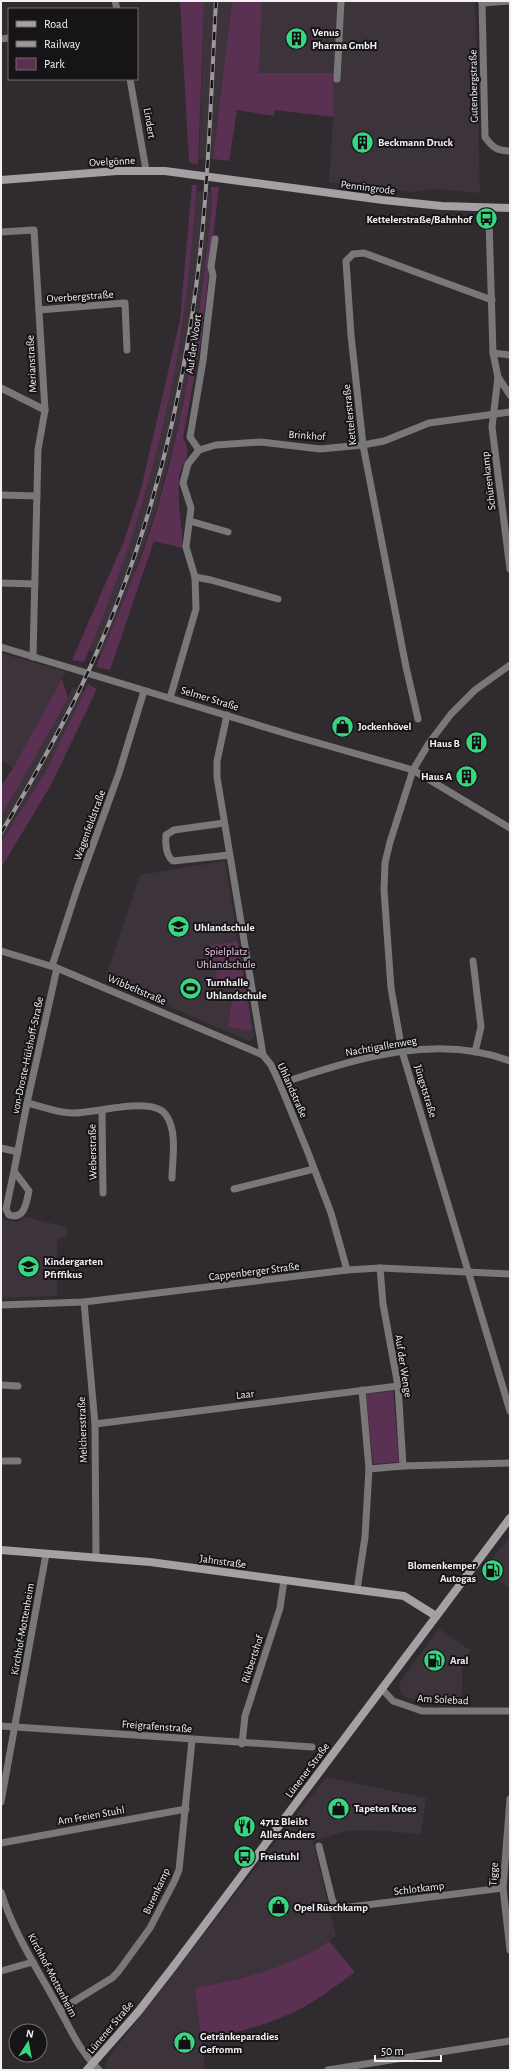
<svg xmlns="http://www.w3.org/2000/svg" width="511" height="2071" viewBox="0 0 511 2071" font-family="'Alegreya Sans',sans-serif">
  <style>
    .built { fill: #3d333b }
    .green { fill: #5b3153 }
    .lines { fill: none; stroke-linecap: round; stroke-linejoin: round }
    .street { stroke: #797778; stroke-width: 7 }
    .secondary { stroke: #a4a0a3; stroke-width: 8 }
    .rail-casing { stroke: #9c989b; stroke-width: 4 }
    .rail { stroke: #161416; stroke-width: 2.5; stroke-dasharray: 8; stroke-linecap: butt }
    .labels { text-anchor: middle; stroke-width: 4; stroke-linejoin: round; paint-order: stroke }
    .poi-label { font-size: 11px; font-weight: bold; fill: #f3f0f2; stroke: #161416; text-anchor: start }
    .street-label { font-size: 11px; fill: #f3f0f2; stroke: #161416 }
    .park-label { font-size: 11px; fill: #f7c9ec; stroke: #161416 }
  </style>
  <rect width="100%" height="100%" fill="#302b2f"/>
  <g class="built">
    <path d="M204 1H232L213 159H199Z"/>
    <path d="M262 1H475L480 193 436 189 412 192 329 182 333 118V73H259Z"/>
    <path d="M197 191 211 192 212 200 196 337 180 417 157 507 126 597 101 655 89 650 115 584 145 494 167 402 182 328Z"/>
    <path d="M1 653 66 672 13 768 1 760Z"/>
    <path d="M73 687 85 692 46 771 1 842V815L19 786Z"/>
    <path d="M225 861 254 1037 249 1041 105 979 140 875Z"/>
    <path d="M26 1217 66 1227 68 1236 57 1239V1296L1 1298V1219L17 1222Z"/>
    <path d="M510 1537V1584L508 1587 483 1570Z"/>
    <path d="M439 1628 471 1651 462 1663V1698L409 1699 401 1694 399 1685 402 1679Z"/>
    <path d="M326 1777 426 1798 421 1834 369 1830 347 1831 313 1841 336 1936 320 1947 286 1965 247 1978 195 1988 205 2070H106L105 2066 108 2058Z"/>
  </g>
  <g class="green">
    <path d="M180 1H204L198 164 189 163Z"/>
    <path d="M232 1H262L259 73H333V117L275 110 274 116 237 110 229 161 213 159Z"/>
    <path d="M192 185H197C193 232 189 280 182 326 165 441 130 556 84 662L72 660 124 541 141 489 180 320Z"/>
    <path d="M211 187H219L201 340 183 438C194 458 181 459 179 479 177 501 182 526 183 548L154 541 110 670 96 667C118 614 142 561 158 506 187 406 202 304 212 200Z"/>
    <path d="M62 679 68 698 19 786 1 815V786L13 768Z"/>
    <path d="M88 684 97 689 51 785 1 868V842L46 771Z"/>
    <path d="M237 941 244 982 216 979 217 969 211 967 209 946Z"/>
    <path d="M234 988 246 990 252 1031 228 1027Z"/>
    <path d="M393 1391 399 1462 373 1464 366 1394Z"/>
    <path d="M329 1941 355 1972C334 1987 312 2005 287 2015 260 2027 231 2034 201 2039L195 1988C242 1979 288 1969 329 1941Z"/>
  </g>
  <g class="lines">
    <g class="street">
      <path d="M115 1 117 9"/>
      <path d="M482 1 485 137C492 147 497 151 510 151"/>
      <path d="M482 3 510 1"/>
      <path d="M1 39 9 38"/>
      <path d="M130 79 146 170"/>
      <path d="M337 79 341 1"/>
      <path d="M489 221 493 353 498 377 492 427 510 569"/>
      <path d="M1 232 34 230 45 410 38 450 33 657"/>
      <path d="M39 310 125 303 127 350"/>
      <path d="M493 353 510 355"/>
      <path d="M498 377 510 395"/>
      <path d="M1 388 45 410"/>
      <path d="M199 450 190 437 203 361 213 275 211 267 215 239"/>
      <path d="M1 495 37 496"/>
      <path d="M190 521 228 532"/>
      <path d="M195 577 211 580 278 599"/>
      <path d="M1 583 35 584"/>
      <path d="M1 647 294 736 413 770 510 828"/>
      <path d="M510 665 475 690 451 714 429 743 413 770 390 842 385 863 384 890 391 988 402 1051 510 1411"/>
      <path d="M170 698 196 609 195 577 186 547 191 508 183 483 188 464 199 450 216 445 261 442 320 449 363 445 384 441 429 423 510 412"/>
      <path d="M227 715 217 761V777L263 1055 271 1065 279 1082 307 1150 331 1213 347 1270"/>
      <path d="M418 719 406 667 363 445 351 335 346 261 353 254 364 253 492 300"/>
      <path d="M224 823 174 830 166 835C165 843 166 856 173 861L229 855"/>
      <path d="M1 951 57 968 263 1055"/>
      <path d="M473 961 481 1027 475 1052"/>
      <path d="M52 966 78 886 119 773 144 691"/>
      <path d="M294 1079C362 1057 439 1034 510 1061"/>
      <path d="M27 1103C41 1106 57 1113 72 1113 94 1114 152 1095 166 1115 178 1132 172 1160 172 1178"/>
      <path d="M102 1111 103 1193"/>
      <path d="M1 1148 18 1152"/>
      <path d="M14 1171 6 1209 9 1215C25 1220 26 1203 29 1191L14 1171 27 1103 57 968"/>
      <path d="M234 1189 314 1169"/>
      <path d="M84 1302 95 1424 96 1557"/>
      <path d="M1 1305 84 1302 347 1270 380 1268 510 1274"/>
      <path d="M1 1385 18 1386"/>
      <path d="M362 1390 369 1469 403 1466 398 1386 383 1304 380 1268"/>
      <path d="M95 1424 398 1386"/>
      <path d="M1 1461H18"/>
      <path d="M403 1466 510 1463"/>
      <path d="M357 1590 365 1537 369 1469"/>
      <path d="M382 1689 393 1701 422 1711H510"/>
      <path d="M1 1726 312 1747"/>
      <path d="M242 1744 245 1716 280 1608 284 1580"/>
      <path d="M510 1799 503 1888 510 1950"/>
      <path d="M1 1802 46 1554"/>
      <path d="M1 1843 186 1809"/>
      <path d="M319 1846 332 1899 334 1904 342 1908 503 1888"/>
      <path d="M1 1892C13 1931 36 1967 56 2003 70 2028 78 2049 99 2070"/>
      <path d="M1 1971 33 1962"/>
      <path d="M60 2010 112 1978 118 1972 150 1928 174 1882 179 1870 192 1740"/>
      <path d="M328 2070 510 2041"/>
    </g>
    <g class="secondary">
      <path d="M1 180 117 171H165L383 200 442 206 510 208"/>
      <path d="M1 1550 150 1562 404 1596 436 1616"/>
      <path d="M87 2070 138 2012 173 1967 510 1518"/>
    </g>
    <defs>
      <path id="rail" d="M1 833C29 786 55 740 79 691 134 577 171 453 190 328 208 220 210 110 216 1"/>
    </defs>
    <use href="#rail" class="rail-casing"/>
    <use href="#rail" class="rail"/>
  </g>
  <defs>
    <symbol id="building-disc" viewBox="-11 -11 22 22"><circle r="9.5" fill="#35d881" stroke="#161416"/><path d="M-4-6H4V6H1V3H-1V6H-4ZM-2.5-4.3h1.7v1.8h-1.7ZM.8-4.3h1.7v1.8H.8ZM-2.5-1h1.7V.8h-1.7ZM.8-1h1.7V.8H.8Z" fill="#111"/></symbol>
    <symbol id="bus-disc" viewBox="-11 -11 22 22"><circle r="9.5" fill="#35d881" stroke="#161416"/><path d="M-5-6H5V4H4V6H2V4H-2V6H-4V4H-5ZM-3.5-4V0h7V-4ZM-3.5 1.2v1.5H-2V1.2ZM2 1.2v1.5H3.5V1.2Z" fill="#111"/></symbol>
    <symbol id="shop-disc" viewBox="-11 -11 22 22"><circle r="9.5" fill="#35d881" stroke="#161416"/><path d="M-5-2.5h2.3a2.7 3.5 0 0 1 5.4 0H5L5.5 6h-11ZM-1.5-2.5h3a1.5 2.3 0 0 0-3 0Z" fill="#111"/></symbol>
    <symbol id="school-disc" viewBox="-11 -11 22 22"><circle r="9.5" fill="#35d881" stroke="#161416"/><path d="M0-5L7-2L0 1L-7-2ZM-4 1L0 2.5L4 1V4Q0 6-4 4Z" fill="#111"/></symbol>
    <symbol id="stadium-disc" viewBox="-11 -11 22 22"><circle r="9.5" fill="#35d881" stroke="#161416"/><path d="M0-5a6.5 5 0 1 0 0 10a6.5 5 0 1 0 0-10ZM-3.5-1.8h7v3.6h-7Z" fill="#111"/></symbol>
    <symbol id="fuel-disc" viewBox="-11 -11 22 22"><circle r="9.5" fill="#35d881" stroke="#161416"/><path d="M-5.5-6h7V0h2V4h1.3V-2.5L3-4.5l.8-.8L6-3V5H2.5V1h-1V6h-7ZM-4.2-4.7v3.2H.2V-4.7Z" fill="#111"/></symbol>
    <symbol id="restaurant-disc" viewBox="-11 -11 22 22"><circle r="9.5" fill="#35d881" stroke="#161416"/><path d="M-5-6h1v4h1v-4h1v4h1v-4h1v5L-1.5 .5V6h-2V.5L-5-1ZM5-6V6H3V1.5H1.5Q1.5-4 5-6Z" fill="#111"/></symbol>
  </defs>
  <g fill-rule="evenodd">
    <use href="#building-disc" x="284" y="26" width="25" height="25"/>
    <use href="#building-disc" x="350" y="130" width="25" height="25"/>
    <use href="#bus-disc" x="474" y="206" width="25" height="25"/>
    <use href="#shop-disc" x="330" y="714" width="25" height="25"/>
    <use href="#building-disc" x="464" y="730" width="25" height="25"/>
    <use href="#building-disc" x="454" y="764" width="25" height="25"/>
    <use href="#school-disc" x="166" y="914" width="25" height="25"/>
    <use href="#stadium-disc" x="178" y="976" width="25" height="25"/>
    <use href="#school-disc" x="16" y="1254" width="25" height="25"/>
    <use href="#fuel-disc" x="480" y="1558" width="25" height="25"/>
    <use href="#fuel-disc" x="422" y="1648" width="25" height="25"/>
    <use href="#shop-disc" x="326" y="1796" width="25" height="25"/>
    <use href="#restaurant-disc" x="232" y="1814" width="25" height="25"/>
    <use href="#bus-disc" x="232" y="1844" width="25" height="25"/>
    <use href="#shop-disc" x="266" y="1894" width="25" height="25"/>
    <use href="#shop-disc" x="172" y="2030" width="25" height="25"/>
  </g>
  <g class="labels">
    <g class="poi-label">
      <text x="312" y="36">Venus<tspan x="312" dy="13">Pharma GmbH</tspan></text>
      <text x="378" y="146">Beckmann Druck</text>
      <text x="472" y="223" text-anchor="end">Kettelerstraße/Bahnhof</text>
      <text x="358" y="730">Jockenhövel</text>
      <text x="460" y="747" text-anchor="end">Haus B</text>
      <text x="452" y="780" text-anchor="end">Haus A</text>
      <text x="194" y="931">Uhlandschule</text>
      <text x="206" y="986">Turnhalle<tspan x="206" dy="13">Uhlandschule</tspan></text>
      <text x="44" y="1265">Kindergarten<tspan x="44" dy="13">Pfiffikus</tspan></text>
      <text x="476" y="1569" text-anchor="end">Blomenkemper<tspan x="476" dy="13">Autogas</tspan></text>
      <text x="450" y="1664">Aral</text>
      <text x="354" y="1812">Tapeten Kroes</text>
      <text x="260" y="1825">4712 Bleibt<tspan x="260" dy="13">Alles Anders</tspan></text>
      <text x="260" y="1860">Freistuhl</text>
      <text x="294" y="1911">Opel Rüschkamp</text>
      <text x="200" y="2040">Getränkeparadies<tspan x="200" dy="13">Gefromm</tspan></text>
    </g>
    <g class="street-label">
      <text transform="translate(473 86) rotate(-91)" y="4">Gutenbergstraße</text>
      <text transform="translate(150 123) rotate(80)" y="4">Lindert</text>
      <text transform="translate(112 161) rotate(-3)" y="4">Ovelgönne</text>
      <text transform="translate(368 187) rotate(7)" y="4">Penningrode</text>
      <text transform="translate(80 296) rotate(-4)" y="4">Overbergstraße</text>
      <text transform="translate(193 344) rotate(-82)" y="4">Auf der Woort</text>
      <text transform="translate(31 364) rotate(-93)" y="4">Merianstraße</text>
      <text transform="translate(349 415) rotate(-96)" y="4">Kettelerstraße</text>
      <text transform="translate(307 435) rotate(4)" y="4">Brinkhof</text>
      <text transform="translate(488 481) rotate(-97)" y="4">Schürenkamp</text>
      <text transform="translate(210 698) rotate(17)" y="4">Selmer Straße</text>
      <text transform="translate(89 825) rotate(-70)" y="4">Wagenfeldstraße</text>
      <text transform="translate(137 989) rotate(23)" y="4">Wibbeltstraße</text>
      <text transform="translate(381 1046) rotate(-10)" y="4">Nachtigallenweg</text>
      <text transform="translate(27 1055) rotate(-78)" y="4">von-Droste-Hülshoff-Straße</text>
      <text transform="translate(293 1090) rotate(66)" y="4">Uhlandstraße</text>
      <text transform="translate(426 1091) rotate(73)" y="4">Jüngststraße</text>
      <text transform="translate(92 1152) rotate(-91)" y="4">Weberstraße</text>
      <text transform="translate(254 1271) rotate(-7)" y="4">Cappenberger Straße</text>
      <text transform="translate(404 1366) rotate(81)" y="4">Auf der Wenge</text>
      <text transform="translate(245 1394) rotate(-7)" y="4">Laar</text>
      <text transform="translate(82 1430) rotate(-92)" y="4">Melchersstraße</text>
      <text transform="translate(223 1561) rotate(8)" y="4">Jahnstraße</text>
      <text transform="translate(22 1629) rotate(-80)" y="4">Kirchhof-Mottenheim</text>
      <text transform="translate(252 1659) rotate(-72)" y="4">Rikbertshof</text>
      <text transform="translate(443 1699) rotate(3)" y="4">Am Solebad</text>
      <text transform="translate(157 1726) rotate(4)" y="4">Freigrafenstraße</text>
      <text transform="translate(307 1770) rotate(-53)" y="4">Lünener Straße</text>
      <text transform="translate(91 1815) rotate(-10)" y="4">Am Freien Stuhl</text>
      <text transform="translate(493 1874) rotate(-86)" y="4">Tigge</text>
      <text transform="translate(419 1888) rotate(-7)" y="4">Schlotkamp</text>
      <text transform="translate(156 1891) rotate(-65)" y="4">Burenkamp</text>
      <text transform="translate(53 1975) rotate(62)" y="4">Kirchhof-Mottenheim</text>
      <text transform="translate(110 2027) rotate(-50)" y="4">Lünener Straße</text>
    </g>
    <g class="park-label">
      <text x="226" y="955">Spielplatz<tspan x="226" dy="13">Uhlandschule</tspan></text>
    </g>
  </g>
  <rect width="511" height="2071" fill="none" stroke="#f3f0f2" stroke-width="4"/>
  <rect x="8" y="8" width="130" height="72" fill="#161416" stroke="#6e6c6e"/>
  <rect x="16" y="21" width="20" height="6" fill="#a4a0a3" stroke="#6e6c6e"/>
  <text x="44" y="28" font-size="12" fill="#f3f0f2">Road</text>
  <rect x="16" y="41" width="20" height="6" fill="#9c989b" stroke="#6e6c6e"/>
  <text x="44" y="48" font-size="12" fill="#f3f0f2">Railway</text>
  <rect x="16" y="58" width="20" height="12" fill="#5b3153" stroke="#6e6c6e"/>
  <text x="44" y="68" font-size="12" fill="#f3f0f2">Park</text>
  <g transform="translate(28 2043) rotate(11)"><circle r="19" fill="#161416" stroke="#6e6c6e"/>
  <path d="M0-3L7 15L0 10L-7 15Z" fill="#35d881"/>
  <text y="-6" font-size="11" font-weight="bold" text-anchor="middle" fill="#f3f0f2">N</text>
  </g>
  <path d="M375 2055v6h66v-6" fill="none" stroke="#f3f0f2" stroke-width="2"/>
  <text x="381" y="2055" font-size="12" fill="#f3f0f2" stroke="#161416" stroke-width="3" paint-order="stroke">50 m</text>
</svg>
